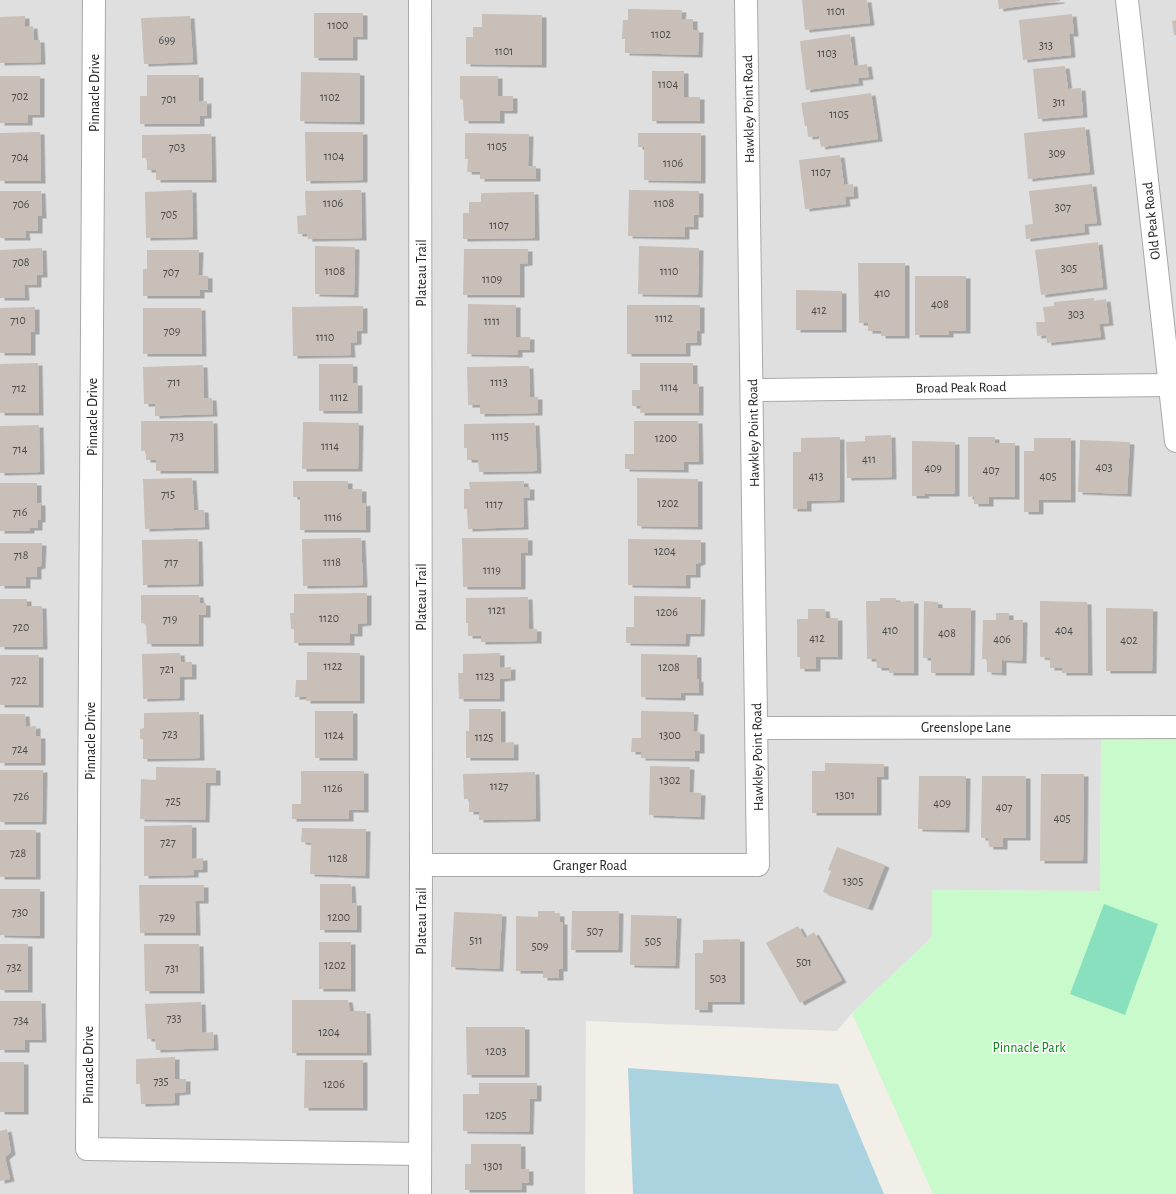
<svg xmlns="http://www.w3.org/2000/svg" width="1176" height="1194" viewBox="0 0 1176 1194" font-family="'Alegreya Sans',sans-serif">
  <style>
    .residential { fill: #e0dfdf }
    .park { fill: #c8facc }
    .pitch { fill: #88e0be }
    .water { fill: #aad3df }
    .building { fill: #c7bfb8; filter: url(#shadow) }
    .lines { fill: none; stroke-linecap: round; stroke-linejoin: round }
    .minor-casing { stroke: #a9a9a9; stroke-width: 24 }
    .minor { stroke: #fff; stroke-width: 22 }
    .labels { text-anchor: middle; stroke-width: 3; stroke-linejoin: round; paint-order: stroke }
    .number-label { font-size: 12px; fill: #4b4948 }
    .street-label { font-size: 14px; fill: #222; stroke: #fff }
    .park-label { font-size: 14px; fill: #0c8416; stroke: #fff }
  </style>
  <defs>
    <filter id="shadow"><feDropShadow dx="4.5" dy="2.5" stdDeviation="0" flood-color="#0004"/></filter>
  </defs>
  <rect width="100%" height="100%" fill="#f2efe9"/>
  <path class="residential" d="M0 0H1176V740L1101 739 1100 891 932 890V937L852 1013 837 1031 586 1021 585 1194H0Z"/>
  <path class="park" d="M1101 738 1176 740V1194H933L852 1013 932 937V890L1100 891Z"/>
  <path class="pitch" d="M1104 904 1158 924 1125 1015 1070 994Z"/>
  <path class="water" d="M628 1068 838 1084 884 1194H633Z"/>
  <g class="building">
    <path d="M802 0H867L870 23 805 30Z"/>
    <path d="M998 0H1060V1L999 9Z"/>
    <path d="M628 9 682 10 681 19H693V30H699L698 55 625 53V39H622L623 20H628Z"/>
    <path d="M314 13H363V37H353V58H314Z"/>
    <path d="M482 14 542 15V65L466 64V37H473V27H482Z"/>
    <path d="M1072 14 1074 34H1069L1071 55 1023 60 1019 20Z"/>
    <path d="M25 16V27L33 26 34 40H40L41 62 0 63V17Z"/>
    <path d="M190 16 193 62 144 64 141 18Z"/>
    <path d="M1176 20V35H1174L1172 21Z"/>
    <path d="M850 34 854 66 867 64 869 77 858 78 859 83 806 90 800 41Z"/>
    <path d="M1065 66 1068 89 1081 88 1083 115 1038 119 1033 69Z"/>
    <path d="M652 71H684V97H700V121H652Z"/>
    <path d="M301 72 360 73V122L300 121Z"/>
    <path d="M147 75H199V102L207 101V116H200V124H140V96H147Z"/>
    <path d="M0 76H40V115H28V123H0Z"/>
    <path d="M460 76H498V96H513V111H500V121H464L463 100 460 99Z"/>
    <path d="M871 93 878 139 821 147 819 136 808 137 807 126H805L801 103Z"/>
    <path d="M1085 127 1090 172 1028 179 1024 133Z"/>
    <path d="M40 132 41 181H0V133Z"/>
    <path d="M305 132H363V180L306 181Z"/>
    <path d="M465 133 529 134 528 166H536V179H480V172H467L468 159H465Z"/>
    <path d="M638 133H701V181L644 180V147H638Z"/>
    <path d="M211 134 212 180H156V170H147V158H142V135Z"/>
    <path d="M840 155 844 185 853 184 854 196 845 197 846 204 805 209 799 160Z"/>
    <path d="M1092 184 1097 223 1084 224 1085 232 1026 239 1025 225 1033 224 1029 191Z"/>
    <path d="M192 190 193 237 146 238 145 192Z"/>
    <path d="M361 190 362 238 308 239 307 234H298L297 216 306 215 305 191Z"/>
    <path d="M629 190 699 191V215H694V227H685V237L628 236Z"/>
    <path d="M0 191H41L42 216H38V231H25L26 238H0Z"/>
    <path d="M534 192 535 238 463 239V213H469V202H481V193Z"/>
    <path d="M1098 242 1103 287 1041 295 1035 250Z"/>
    <path d="M315 246 355 247 354 295 315 294Z"/>
    <path d="M639 246 699 248 698 295 638 294Z"/>
    <path d="M42 248 43 275H37V285H24L25 298H0V250Z"/>
    <path d="M464 249H528V263L520 264V295H463Z"/>
    <path d="M147 250H199L198 275 208 276V290H200V296H143V269H147Z"/>
    <path d="M858 263H905V336H881V331H868V323H859Z"/>
    <path d="M915 276H966V331H949V335H915Z"/>
    <path d="M796 290 842 291V330H796Z"/>
    <path d="M1094 298V301L1106 299 1109 323 1099 324 1101 337 1047 343 1046 335 1037 336 1036 322H1045L1043 307 1054 306V302Z"/>
    <path d="M468 304 516 305V337H530V350H518V355L467 354Z"/>
    <path d="M627 305H700V331H697V343H686V354H627Z"/>
    <path d="M363 306V331H357V342L350 343 351 355 293 356 292 307Z"/>
    <path d="M35 307V332H31V353H0V308Z"/>
    <path d="M143 308H201L202 354H143Z"/>
    <path d="M38 363 39 413H0V364Z"/>
    <path d="M640 363H693V384H699V413H640L641 406H632V390H640Z"/>
    <path d="M319 364H353V383H358V411H319Z"/>
    <path d="M203 365 204 398H212L213 414 155 416V404H144L143 367Z"/>
    <path d="M529 366 530 397H538V413L480 414V405H468L467 367Z"/>
    <path d="M141 421H213L214 471H156V460H146V451H141Z"/>
    <path d="M634 421H698L699 462H684V470L625 469V454H634Z"/>
    <path d="M303 422 359 423 358 469H302Z"/>
    <path d="M535 423 537 471 479 472 478 460H467V448H464V424Z"/>
    <path d="M39 425 40 472 0 473V426Z"/>
    <path d="M891 435 892 477 847 478 846 442 865 441V436Z"/>
    <path d="M840 437V500L807 501V509H793V452H801V438Z"/>
    <path d="M968 437H995V443H1015V497H989V504H974V496L968 497Z"/>
    <path d="M1034 438H1071V500H1039V512H1024V451H1034Z"/>
    <path d="M1080 440 1130 442 1127 494 1078 492Z"/>
    <path d="M912 441 955 442V494H924L925 496H912Z"/>
    <path d="M192 478 194 510H204L205 527 145 529 143 479Z"/>
    <path d="M637 478 698 479V527L637 526Z"/>
    <path d="M293 481H348V489H362V504L366 503V530H300V497H293Z"/>
    <path d="M524 481V487H530V498H523L524 527 468 529 467 509H464V489H470L469 482Z"/>
    <path d="M0 483H37V503H41V520H38V528H30V531H0Z"/>
    <path d="M361 538 363 585 303 586 302 539Z"/>
    <path d="M462 538H528V553H521V587H463Z"/>
    <path d="M198 539 199 584 143 585 142 540Z"/>
    <path d="M628 539 701 540V562L696 564V575H686V586L628 585Z"/>
    <path d="M0 543H42L41 566 37 567V577H26V586H0Z"/>
    <path d="M367 593V623L358 624V634H350V643H294V629H291L290 613H294V594Z"/>
    <path d="M141 595H199L200 603H206V615H199V644H147L146 624 141 623Z"/>
    <path d="M634 596 701 597 700 634H686L685 644 626 643V627H634Z"/>
    <path d="M528 597 529 629H537V641L481 642V636H468V623H466V598Z"/>
    <path d="M880 598H896V602L914 601V673H889V668H877L876 659H867L866 601H880Z"/>
    <path d="M0 599H27V606H42L43 647H0Z"/>
    <path d="M924 601 938 602V608H971L970 673H931V658H923Z"/>
    <path d="M1040 601 1087 602 1088 673H1062V668H1050V658L1040 657Z"/>
    <path d="M1106 608 1153 609 1152 671H1106Z"/>
    <path d="M808 609H825L826 618H838V657H816V669H800V657H797V619H808Z"/>
    <path d="M996 613H1009V620H1023L1022 661 1002 660V673L987 672V659H982L983 620H996Z"/>
    <path d="M307 652 360 653V701H306V697H295L296 680H307Z"/>
    <path d="M180 653 181 662H192V677H180V698L143 699 142 654Z"/>
    <path d="M500 653V668L511 667V678L500 679V699H459L458 673H463V654Z"/>
    <path d="M641 654 697 655V680L699 679V693H681V698L641 697Z"/>
    <rect x="0" y="655" width="39" height="50"/>
    <path d="M469 709H501V743L514 742V758H466V731H469Z"/>
    <rect x="315" y="711" width="38" height="47"/>
    <path d="M641 711 694 712 693 731 700 732V751H695V759L641 758V752H631L632 738H641Z"/>
    <path d="M199 712 200 758 143 759V739H140V729L144 728V713Z"/>
    <path d="M0 714H25L26 727 36 726V736H41V763H0Z"/>
    <path d="M825 763 884 764V777H877V813H812V771H825Z"/>
    <path d="M650 766 690 767 689 792 701 793 700 817 649 815Z"/>
    <path d="M156 767 216 768V783H206L205 820 140 819 141 779 156 780Z"/>
    <path d="M0 770H43L42 822H0Z"/>
    <path d="M301 771H364V810H349V819H292V804H301Z"/>
    <path d="M535 772 536 819 479 820V812H469V799H464L463 774Z"/>
    <path d="M1041 774H1084L1083 861H1040Z"/>
    <path d="M919 776H966L965 830 918 829Z"/>
    <path d="M982 776H1026V838H1003V847H989L988 838H981Z"/>
    <path d="M192 825V859L203 858V870H194V875L144 876V826Z"/>
    <path d="M302 828 366 829 365 876 310 874 311 843 301 842Z"/>
    <rect x="0" y="830" width="36" height="47"/>
    <path d="M837 847 885 865 868 908 823 892 831 871 828 870Z"/>
    <path d="M320 884H351L352 903H357V930H320Z"/>
    <path d="M139 885H204V901H195L196 933H140Z"/>
    <path d="M0 889H40V936L0 935Z"/>
    <path d="M538 911H555V914H560V922H563V969H559V978H543V971H516V916L538 917Z"/>
    <path d="M572 911H619L618 950H571Z"/>
    <path d="M454 912 502 914 499 969 451 967Z"/>
    <path d="M631 915 677 916 675 966 630 965Z"/>
    <path d="M798 926 805 938 814 932 842 980 800 1003 766 943Z"/>
    <path d="M740 939V1002H708V1010H695V953H703V940Z"/>
    <rect x="319" y="942" width="32" height="47"/>
    <rect x="0" y="944" width="28" height="46"/>
    <path d="M144 944H199L200 991H145Z"/>
    <path d="M292 1000H348L350 1011H366L367 1053H292Z"/>
    <path d="M0 1001H41L42 1040H25V1050H0Z"/>
    <path d="M201 1002 202 1033 213 1032 214 1048 156 1050 155 1039H147L145 1004Z"/>
    <path d="M466 1027H525V1075H467Z"/>
    <path d="M175 1057V1079H186V1092L175 1093V1103L141 1104 140 1084H136V1059Z"/>
    <path d="M305 1060H363V1108H304Z"/>
    <rect x="0" y="1062" width="24" height="50"/>
    <path d="M479 1083H537V1099H530L529 1132 463 1131V1094H479Z"/>
    <path d="M7 1129 11 1152 5 1157 10 1179 0 1181V1131Z"/>
    <path d="M471 1144H521V1169H529V1183H522V1190H465V1164H471Z"/>
  </g>
  <g class="lines">
    <defs>
      <g id="minor">
        <path d="M94 0 87 1149 420 1154"/>
        <path d="M1127 0 1176 441"/>
        <path d="M752 390 1169 385"/>
        <path d="M757 728 1176 727"/>
        <path d="M421 865H758L746 0"/>
        <path d="M420 1194 421 865 420 0"/>
      </g>
    </defs>
    <use href="#minor" class="minor-casing"/>
    <use href="#minor" class="minor"/>
  </g>
  <g class="labels">
    <g class="number-label">
      <text x="836" y="15">1101</text>
      <text x="338" y="29">1100</text>
      <text x="661" y="38">1102</text>
      <text x="167" y="44">699</text>
      <text x="1046" y="49">313</text>
      <text x="504" y="55">1101</text>
      <text x="827" y="57">1103</text>
      <text x="668" y="88">1104</text>
      <text x="20" y="100">702</text>
      <text x="330" y="101">1102</text>
      <text x="169" y="103">701</text>
      <text x="1059" y="106">311</text>
      <text x="839" y="118">1105</text>
      <text x="497" y="150">1105</text>
      <text x="177" y="151">703</text>
      <text x="1057" y="157">309</text>
      <text x="334" y="160">1104</text>
      <text x="20" y="161">704</text>
      <text x="673" y="167">1106</text>
      <text x="821" y="176">1107</text>
      <text x="333" y="207">1106</text>
      <text x="664" y="207">1108</text>
      <text x="21" y="208">706</text>
      <text x="1063" y="211">307</text>
      <text x="169" y="218">705</text>
      <text x="499" y="229">1107</text>
      <text x="21" y="266">708</text>
      <text x="1069" y="272">305</text>
      <text x="335" y="275">1108</text>
      <text x="669" y="275">1110</text>
      <text x="171" y="276">707</text>
      <text x="492" y="283">1109</text>
      <text x="882" y="297">410</text>
      <text x="940" y="308">408</text>
      <text x="819" y="314">412</text>
      <text x="1076" y="318">303</text>
      <text x="664" y="322">1112</text>
      <text x="18" y="324">710</text>
      <text x="492" y="325">1111</text>
      <text x="172" y="335">709</text>
      <text x="325" y="341">1110</text>
      <text x="174" y="386">711</text>
      <text x="499" y="386">1113</text>
      <text x="669" y="391">1114</text>
      <text x="19" y="392">712</text>
      <text x="339" y="401">1112</text>
      <text x="177" y="440">713</text>
      <text x="500" y="440">1115</text>
      <text x="666" y="442">1200</text>
      <text x="330" y="450">1114</text>
      <text x="20" y="453">714</text>
      <text x="869" y="463">411</text>
      <text x="1104" y="471">403</text>
      <text x="933" y="472">409</text>
      <text x="991" y="474">407</text>
      <text x="816" y="480">413</text>
      <text x="1048" y="480">405</text>
      <text x="168" y="498">715</text>
      <text x="668" y="507">1202</text>
      <text x="494" y="508">1117</text>
      <text x="20" y="516">716</text>
      <text x="333" y="521">1116</text>
      <text x="665" y="555">1204</text>
      <text x="21" y="559">718</text>
      <text x="171" y="566">717</text>
      <text x="332" y="566">1118</text>
      <text x="492" y="574">1119</text>
      <text x="497" y="614">1121</text>
      <text x="667" y="616">1206</text>
      <text x="329" y="622">1120</text>
      <text x="170" y="623">719</text>
      <text x="21" y="631">720</text>
      <text x="890" y="634">410</text>
      <text x="1064" y="634">404</text>
      <text x="947" y="637">408</text>
      <text x="817" y="642">412</text>
      <text x="1002" y="643">406</text>
      <text x="1129" y="644">402</text>
      <text x="333" y="670">1122</text>
      <text x="669" y="671">1208</text>
      <text x="167" y="673">721</text>
      <text x="485" y="680">1123</text>
      <text x="19" y="684">722</text>
      <text x="170" y="738">723</text>
      <text x="334" y="739">1124</text>
      <text x="670" y="739">1300</text>
      <text x="484" y="741">1125</text>
      <text x="20" y="753">724</text>
      <text x="670" y="784">1302</text>
      <text x="499" y="790">1127</text>
      <text x="333" y="792">1126</text>
      <text x="845" y="799">1301</text>
      <text x="21" y="800">726</text>
      <text x="173" y="805">725</text>
      <text x="942" y="807">409</text>
      <text x="1004" y="811">407</text>
      <text x="1062" y="822">405</text>
      <text x="168" y="846">727</text>
      <text x="18" y="857">728</text>
      <text x="338" y="862">1128</text>
      <text x="853" y="885">1305</text>
      <text x="20" y="916">730</text>
      <text x="167" y="921">729</text>
      <text x="339" y="921">1200</text>
      <text x="595" y="935">507</text>
      <text x="476" y="944">511</text>
      <text x="653" y="945">505</text>
      <text x="540" y="950">509</text>
      <text x="804" y="966">501</text>
      <text x="335" y="969">1202</text>
      <text x="14" y="971">732</text>
      <text x="172" y="972">731</text>
      <text x="718" y="982">503</text>
      <text x="174" y="1022">733</text>
      <text x="21" y="1024">734</text>
      <text x="329" y="1036">1204</text>
      <text x="496" y="1055">1203</text>
      <text x="161" y="1085">735</text>
      <text x="334" y="1088">1206</text>
      <text x="496" y="1119">1205</text>
      <text x="493" y="1170">1301</text>
    </g>
    <g class="street-label">
      <text transform="translate(94 93) rotate(-90)" y="5">Pinnacle Drive</text>
      <text transform="translate(748 109) rotate(-91)" y="5">Hawkley Point Road</text>
      <text transform="translate(1151 221) rotate(-96)" y="5">Old Peak Road</text>
      <text transform="translate(421 273) rotate(-90)" y="5">Plateau Trail</text>
      <text transform="translate(961 387) rotate(-1)" y="5">Broad Peak Road</text>
      <text transform="translate(92 417) rotate(-90)" y="5">Pinnacle Drive</text>
      <text transform="translate(753 433) rotate(-91)" y="5">Hawkley Point Road</text>
      <text transform="translate(421 597) rotate(-90)" y="5">Plateau Trail</text>
      <text x="966" y="732">Greenslope Lane</text>
      <text transform="translate(90 741) rotate(-90)" y="5">Pinnacle Drive</text>
      <text transform="translate(757 757) rotate(-91)" y="5">Hawkley Point Road</text>
      <text x="590" y="870">Granger Road</text>
      <text transform="translate(421 921) rotate(-90)" y="5">Plateau Trail</text>
      <text transform="translate(88 1065) rotate(-90)" y="5">Pinnacle Drive</text>
    </g>
    <g class="park-label">
      <text x="1029" y="1052">Pinnacle Park</text>
    </g>
  </g>
</svg>
